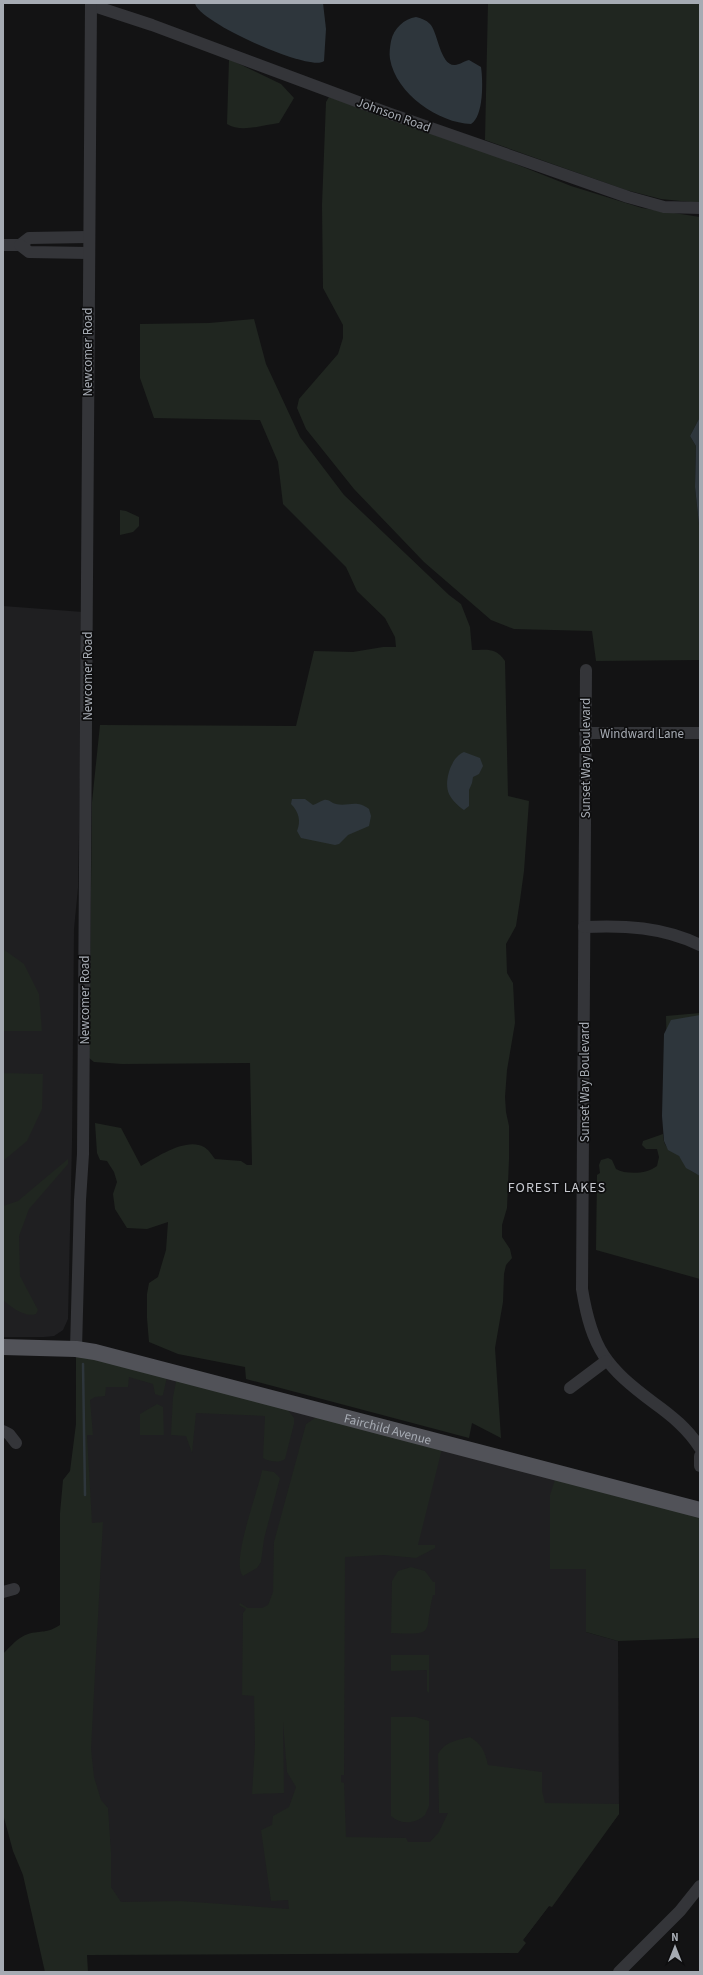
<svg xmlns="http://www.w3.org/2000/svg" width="703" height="1975" viewBox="0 0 703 1975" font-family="'Source Sans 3',sans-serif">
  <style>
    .built { fill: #1f1f21 }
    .green { fill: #202620 }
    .water { fill: #2e363c }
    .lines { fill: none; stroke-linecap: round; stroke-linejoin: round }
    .stream { stroke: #2e363c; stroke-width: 2.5 }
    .minor { stroke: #343539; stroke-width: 12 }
    .major { stroke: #515258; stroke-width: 16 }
    .labels { text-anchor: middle; stroke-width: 3.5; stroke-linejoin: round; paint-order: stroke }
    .street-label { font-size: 13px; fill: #a6abb3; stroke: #0e0e0f }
    .neighbourhood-label { font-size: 14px; letter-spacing: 1px; fill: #c7c9d0; stroke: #0e0e0f }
  </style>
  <rect width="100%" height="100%" fill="#131314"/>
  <g class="built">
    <path d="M3 606 83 612 78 888 74 929 72 1142 68 1319 63 1330 54 1336 44 1337H3Z"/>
    <path d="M76 1353 556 1477 586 1569V1632L618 1641 619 1814 523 1940 75 1936Z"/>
  </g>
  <g class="green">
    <path d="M488 3H700V203L661 199 626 190 485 140Z"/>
    <path d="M229 59 281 84 294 98 279 123C263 125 241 133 227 124Z"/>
    <path d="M329 97 435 132 571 186 642 208 700 217V417L690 436 696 446 695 487 700 534V660L596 661 592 631 514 629 491 620 424 562 354 489 306 429 297 408 299 399 338 354 343 338V325L323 288 322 205 326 102Z"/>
    <path d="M254 319 266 364 300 437 344 495 449 595 461 604 470 627 472 650C487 650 496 647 505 661L508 796 529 801 524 871 520 900 516 926 506 944 507 973 513 983 515 1023 507 1070 505 1097 506 1112 509 1126V1159L507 1208 502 1225V1237L510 1249 512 1258 506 1265 504 1274 503 1302 495 1348 501 1438 472 1423 469 1438 246 1379 245 1367 178 1354 149 1342 147 1318V1294L149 1283 158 1277 166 1250 168 1222 147 1229 127 1228 115 1209 113 1194 117 1182 114 1172 107 1161 100 1160 97 1153 95 1123 121 1128 141 1166C157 1157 186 1137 204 1147 208 1149 212 1155 215 1159L241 1161 247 1165H252L250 1063 122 1064 94 1062 89 1058 92 802 100 725 296 726 314 651 353 652 383 647H396L395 637 385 618 357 591 346 567 283 504 278 462 260 420 154 418 140 378V324L209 323Z"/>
    <path d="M120 510 126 511 139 517V526L133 532 120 535Z"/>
    <path d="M3 949 24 964 39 994 42 1031H3Z"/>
    <path d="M700 1013V1279L596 1250 597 1175 600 1173 599 1165 601 1160 608 1158 612 1160 616 1169C627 1175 647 1174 657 1166L659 1157 657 1149H646L642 1145 643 1141 663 1134C664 1151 670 1147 679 1156 687 1165 684 1168 697 1174V1166L669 1147 666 1016Z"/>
    <path d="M3 1073 43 1074 42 1109 27 1141 3 1161Z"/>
    <path d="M68 1159V1164L29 1209 19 1236 20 1276 38 1310 36 1314C25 1318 11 1307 3 1300V1206L18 1201Z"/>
    <path d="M76 1356 105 1361 167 1377 163 1395 161 1396 155 1394 153 1384 129 1377 128 1387H106L105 1396 95 1397 90 1400 93 1435H87L92 1523 103 1522 91 1749 94 1777 101 1800 108 1808 111 1853V1887L121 1902 181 1901 289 1909 288 1900 271 1901 261 1830 272 1825 273 1816 289 1807 296 1787 287 1772 283 1722 284 1793 252 1794 255 1745 254 1696 242 1695 243 1613 246 1609 239 1605 240 1603 248 1608H262L268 1605 270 1600 273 1592 274 1542 306 1424 315 1418H322L442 1449 418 1545H435V1548L416 1558 384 1555 345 1557 344 1775H341V1782L344 1783 346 1837 406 1838 408 1842H430L439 1832 448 1813H439L438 1754C446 1741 455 1741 470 1737 482 1744 485 1752 488 1765L542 1772V1791L545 1803 619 1804V1814L552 1907 549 1906 523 1940 526 1943 518 1953 87 1955 88 1972H45L23 1875 13 1851 3 1814V1654C10 1647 18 1637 28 1634 42 1630 46 1634 60 1625V1513L63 1480 70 1471 76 1424Z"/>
    <path d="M177 1377 288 1410 294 1418V1424L285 1459C279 1463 269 1462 263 1458L265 1416 196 1413 192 1453 186 1436 171 1435 173 1397Z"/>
    <path d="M157 1404 163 1407 164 1435H140V1414Z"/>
    <path d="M262 1470 274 1472 280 1478 264 1539 261 1562 257 1568 243 1576C230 1563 259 1489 262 1470Z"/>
    <path d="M556 1477 700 1517V1638L618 1641 586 1632V1569H550V1495Z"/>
    <path d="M411 1567 425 1571 433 1582H435V1595H433C423 1634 438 1635 391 1633L392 1581 398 1571Z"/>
    <path d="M391 1655H429V1693L427 1691V1670L391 1671Z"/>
    <path d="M391 1717H416L429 1721V1806L425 1815C415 1824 401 1825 391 1816Z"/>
  </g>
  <g class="water">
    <path d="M195 3H323L326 29 324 61C311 73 196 21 195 3Z"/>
    <path d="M416 17C421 18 426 20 430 24 438 32 440 66 455 65 459 65 464 61 469 60L481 67C483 80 484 116 471 124 439 123 396 94 390 59 389 53 390 47 391 41 394 28 404 19 416 17Z"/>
    <path d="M700 417V534L695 487 696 446 690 436Z"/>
    <path d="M464 752 480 758 483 766 479 774 473 777 472 783 469 790V806L464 810C458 806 452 800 449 794 443 781 452 756 464 752Z"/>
    <path d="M292 799H305L313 805C316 804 321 801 324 800 329 799 331 803 336 804 348 807 356 799 369 809L371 816 369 826 348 835 339 844 335 845 301 838 297 831C301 821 299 812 291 804Z"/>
    <path d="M700 1015V1176L686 1168 679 1156 668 1150 664 1141 662 1116 664 1034 671 1020Z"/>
  </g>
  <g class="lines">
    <path class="stream" d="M83 1364 85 1495"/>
    <g class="minor">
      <path d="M91 5 152 25 388 113 628 197 664 207 700 208"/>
      <path d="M3 245H20L29 238 88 237"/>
      <path d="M20 245 29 252 88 253"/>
      <path d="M586 670 582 1289C592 1350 606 1367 654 1403 672 1416 688 1429 700 1448"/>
      <path d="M585 733H700"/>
      <path d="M584 927C624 925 663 927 700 945"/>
      <path d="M76 1349 80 1200 83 1154 91 3"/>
      <path d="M570 1388 606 1361"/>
      <path d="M3 1431 9 1434 16 1443"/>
      <path d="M700 1456V1466"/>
      <path d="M3 1592 14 1589"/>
      <path d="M619 1972 680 1911 700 1886"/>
    </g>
    <path class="major" id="s1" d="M3 1347 76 1349 95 1352 700 1510"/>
  </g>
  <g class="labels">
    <g class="street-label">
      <text transform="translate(394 114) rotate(20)" y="5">Johnson Road</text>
      <text transform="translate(87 352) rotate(-90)" y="5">Newcomer Road</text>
      <text transform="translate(87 676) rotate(-90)" y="5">Newcomer Road</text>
      <text x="642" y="738">Windward Lane</text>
      <text transform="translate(585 758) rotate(-90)" y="5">Sunset Way Boulevard</text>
      <text transform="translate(84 1000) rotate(-90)" y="5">Newcomer Road</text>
      <text transform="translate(584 1082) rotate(-90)" y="5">Sunset Way Boulevard</text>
      <text dy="5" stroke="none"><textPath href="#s1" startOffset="395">Fairchild Avenue</textPath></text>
    </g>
    <g class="neighbourhood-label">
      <text x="557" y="1192">FOREST LAKES</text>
    </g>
  </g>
  <rect width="703" height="1975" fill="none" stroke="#a6abb3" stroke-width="8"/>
  <g transform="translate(675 1947)" stroke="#0e0e0f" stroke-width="3" paint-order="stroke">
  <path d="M0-3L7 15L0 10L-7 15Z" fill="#a6abb3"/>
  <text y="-6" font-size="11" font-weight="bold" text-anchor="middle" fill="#a6abb3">N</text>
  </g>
</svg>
